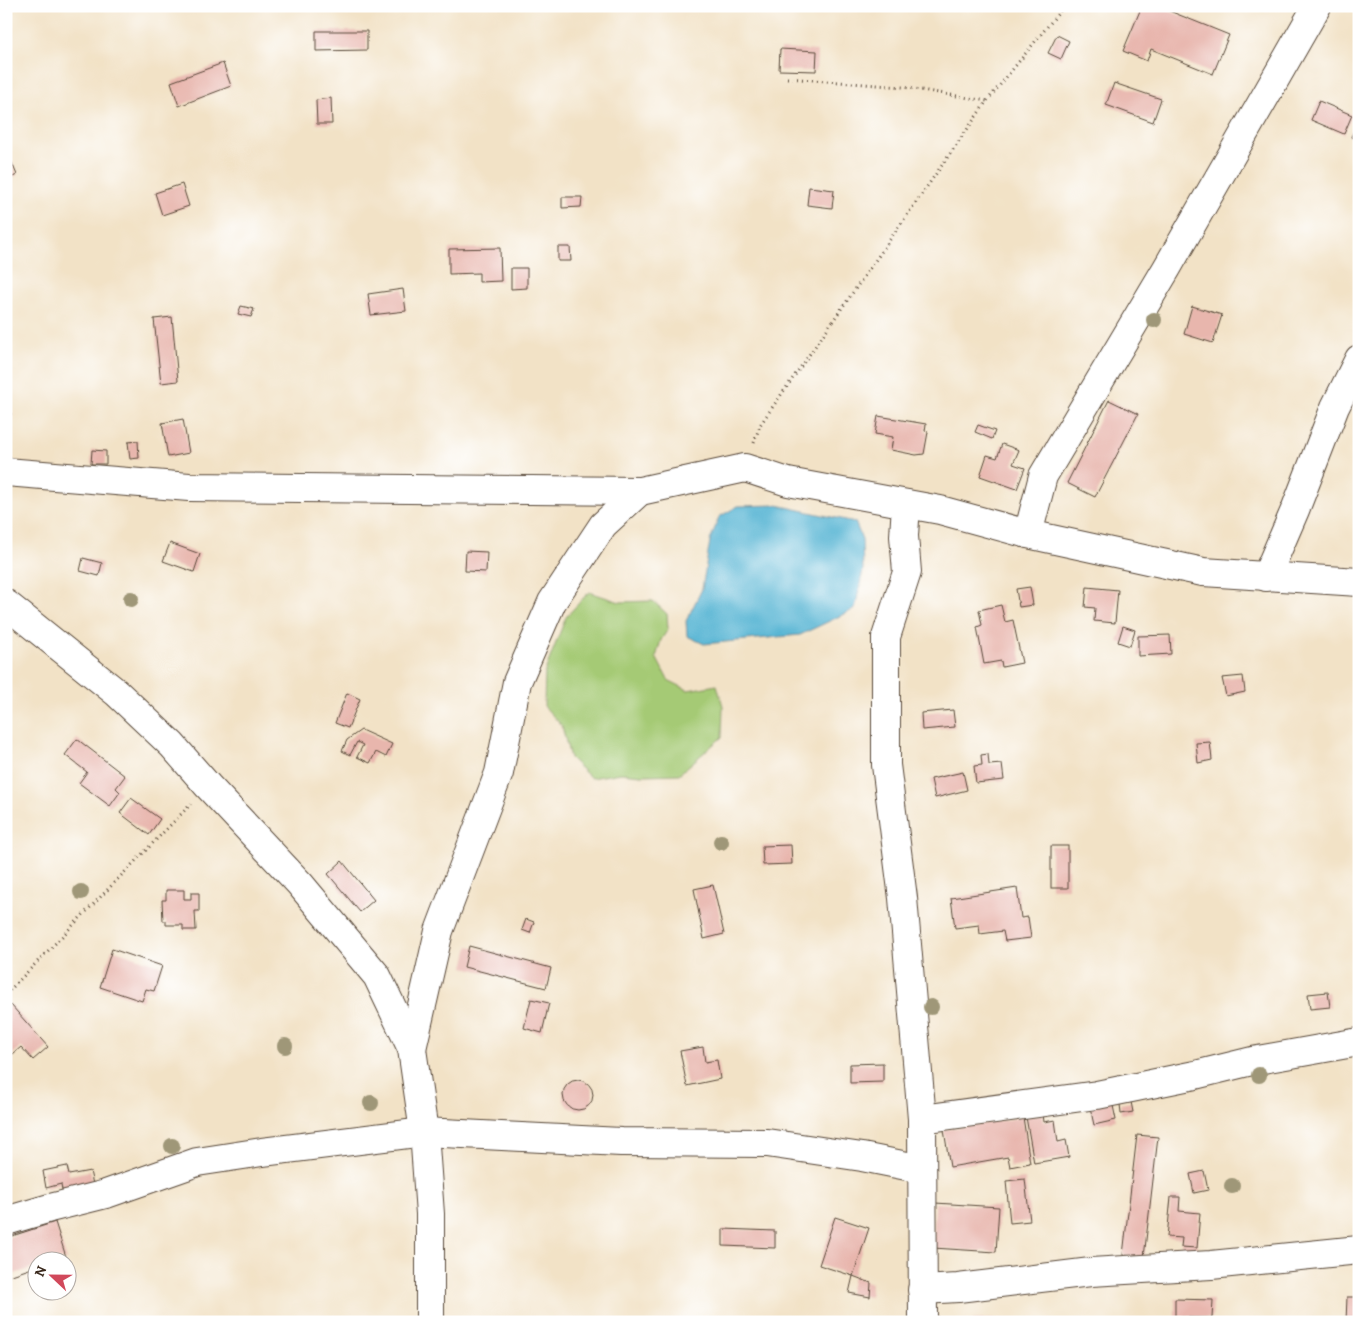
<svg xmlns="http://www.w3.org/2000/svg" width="1365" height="1328" viewBox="0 0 1365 1328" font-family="Alegreya,serif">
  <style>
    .green { fill: #a5ca75; stroke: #707a4a }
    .water { fill: #55b4d3; stroke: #486f78 }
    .building { fill: #e8b6ad }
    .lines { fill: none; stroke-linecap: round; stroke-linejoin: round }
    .minor-casing { stroke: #564637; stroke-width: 30 }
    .path { stroke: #564637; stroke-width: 3; stroke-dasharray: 1 4; stroke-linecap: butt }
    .minor { stroke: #fff; stroke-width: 28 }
    .tree { fill: #9f9778 }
  </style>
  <rect width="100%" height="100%" fill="#fff"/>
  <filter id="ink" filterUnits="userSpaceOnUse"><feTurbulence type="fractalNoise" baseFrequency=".02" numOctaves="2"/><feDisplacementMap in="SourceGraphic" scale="10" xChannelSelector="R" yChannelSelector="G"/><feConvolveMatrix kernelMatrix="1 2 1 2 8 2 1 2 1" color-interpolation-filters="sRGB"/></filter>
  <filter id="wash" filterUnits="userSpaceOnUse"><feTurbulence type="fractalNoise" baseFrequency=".0096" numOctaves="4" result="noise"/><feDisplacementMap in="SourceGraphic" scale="20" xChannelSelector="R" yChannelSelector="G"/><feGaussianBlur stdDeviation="1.12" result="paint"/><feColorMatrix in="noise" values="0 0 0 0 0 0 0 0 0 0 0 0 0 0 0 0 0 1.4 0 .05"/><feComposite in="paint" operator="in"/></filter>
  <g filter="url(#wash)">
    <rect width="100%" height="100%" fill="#f2e2c6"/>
    <path class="green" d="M589 592 620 602 653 601 667 614 668 629 661 640 656 657 668 680 688 690 717 685 723 706 722 737 679 774 642 775 621 773 591 778 570 758 562 726 544 706 545 671 566 617Z"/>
    <path class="water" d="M777 505 855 522 862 539 863 570 855 609 800 635 704 644 687 636 686 621 702 589 710 541 719 517 738 506Z"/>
    <g id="blocks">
      <g class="building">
        <path d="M1142 6H1157L1229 35 1213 74 1151 49 1147 61 1123 51Z"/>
        <path d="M316 31H367V50L316 51Z"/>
        <path d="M1057 35 1069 41 1061 59 1048 53Z"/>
        <path d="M780 49 817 51 816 71 779 70Z"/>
        <path d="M223 63 231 86 179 106 171 82Z"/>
        <path d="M1114 83 1161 99 1153 122 1106 105Z"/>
        <path d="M331 98 332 124H317L316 100Z"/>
        <path d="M1319 101 1352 115 1344 134 1311 120Z"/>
        <path d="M1359 119V140L1351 137Z"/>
        <path d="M6 149 17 175 6 180Z"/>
        <path d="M182 184 189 206 162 215 155 193Z"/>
        <path d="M809 187 834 190 832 208 807 205Z"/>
        <path d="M562 197H582L581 207 562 208Z"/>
        <path d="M558 247H570L571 261H558Z"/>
        <path d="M500 248 501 281 479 282V273L449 274V249Z"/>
        <path d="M511 268H527V288L511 289Z"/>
        <path d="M403 289 406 311 371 315 368 294Z"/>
        <path d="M241 306 254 309 251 317 238 314Z"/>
        <path d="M1192 306 1222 315 1213 343 1184 334Z"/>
        <path d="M172 317 178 381 161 383 154 319Z"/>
        <path d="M1109 400 1138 414 1095 497 1067 483Z"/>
        <path d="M6 412 11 413 8 431H6Z"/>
        <path d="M878 416 926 424 925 431 928 432 924 454 916 455 891 450 893 437 875 434Z"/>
        <path d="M183 419 189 453 168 457 162 423Z"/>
        <path d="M978 425 995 431 992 439 975 432Z"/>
        <path d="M138 441 139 458 130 459 128 442Z"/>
        <path d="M1002 444 1019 450 1013 464 1025 468 1017 489 980 476 987 455 997 458Z"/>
        <path d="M92 450 106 451V464H91Z"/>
        <path d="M170 543 200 554 194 572 163 561Z"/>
        <path d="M466 551 487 552 486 572 465 571Z"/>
        <path d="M83 558 102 563 99 576 80 571Z"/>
        <path d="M1030 587 1033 605 1019 607 1016 589Z"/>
        <path d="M1087 587 1118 590 1115 623 1094 621 1095 608 1085 607Z"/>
        <path d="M1001 605 1005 622 1013 620 1022 663 1002 667 1001 661 984 664 977 627 982 625 979 610Z"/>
        <path d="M1123 626 1135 630 1130 646 1118 642Z"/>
        <path d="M1170 635 1171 654 1138 656V636Z"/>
        <path d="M1243 676 1245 692 1226 696 1222 678Z"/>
        <path d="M347 693 360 699 348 728 335 723Z"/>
        <path d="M953 710 955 727 922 730 921 713Z"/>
        <path d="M361 730 392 744 386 757 376 752 370 763 357 757 363 745 357 742 350 755 342 751 347 740Z"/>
        <path d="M77 739 125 776 116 788 120 792 110 806 79 783 87 772 65 755Z"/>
        <path d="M1210 742 1212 760 1198 763 1196 743Z"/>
        <path d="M988 754 989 765 1002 764 1004 780 976 783 974 766 982 765 981 755Z"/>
        <path d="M963 772 967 790 935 798 931 779Z"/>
        <path d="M131 798 160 819 149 835 120 813Z"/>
        <path d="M791 845 792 864 763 865 762 846Z"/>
        <rect x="1051" y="846" width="17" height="42"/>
        <path d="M342 861 374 900 360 912 328 874Z"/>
        <path d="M713 885 724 934 704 939 694 889Z"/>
        <path d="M1017 888 1021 918 1028 917 1031 938 1005 941 1003 931 980 934 979 925 955 928 951 898Z"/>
        <path d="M166 890H184V899H191V893H199V911H195L196 930H183V925H166V921H163L162 900H166Z"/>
        <path d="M526 919 534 922 530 933 522 930Z"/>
        <path d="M469 946 551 968 546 988 464 967Z"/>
        <path d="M112 949 162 966 154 991 146 989 142 1001 100 987Z"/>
        <path d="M1328 992 1330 1007 1310 1009 1308 994Z"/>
        <path d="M531 999 549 1003 542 1033 524 1028Z"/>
        <path d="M11 1005 48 1047 33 1060 21 1047 6 1060V1009Z"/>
        <path d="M703 1047 705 1062 717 1060 720 1079 687 1086 680 1051Z"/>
        <path d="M883 1063V1082L850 1083V1064Z"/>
        <circle cx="578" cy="1095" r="15"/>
        <path d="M1112 1101 1116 1120 1094 1125 1090 1107Z"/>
        <path d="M1131 1102 1133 1112 1121 1114 1120 1104Z"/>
        <path d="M1043 1114 1044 1122 1055 1120 1058 1142 1066 1140 1069 1157 1034 1163 1026 1117Z"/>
        <path d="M1023 1117 1030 1163 1010 1167 1008 1157 950 1167 944 1130Z"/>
        <path d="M1137 1135 1158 1137 1144 1257 1123 1255Z"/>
        <path d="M67 1166 69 1175 90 1171 94 1189 63 1196 61 1184 46 1188 43 1171Z"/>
        <path d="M1204 1171 1208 1190 1194 1193 1190 1174Z"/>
        <path d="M1025 1179 1030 1221 1010 1223 1006 1181Z"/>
        <path d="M1171 1197H1180L1179 1211 1200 1213 1197 1248 1181 1247 1182 1238 1167 1237Z"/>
        <path d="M935 1203 999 1207 996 1252 933 1248Z"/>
        <path d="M835 1217 869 1228 853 1276 819 1265Z"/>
        <path d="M55 1222 67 1260H38V1266L6 1277V1238Z"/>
        <path d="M723 1229 775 1231V1248L723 1246Z"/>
        <path d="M853 1276 871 1283 870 1297 849 1293Z"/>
        <path d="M1347 1297H1359V1322H1346Z"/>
        <path d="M1175 1299 1213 1300 1212 1318 1175 1317Z"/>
        <path d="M1013 1319V1322H973V1320Z"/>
      </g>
    </g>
  </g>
  <g filter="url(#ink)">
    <use href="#blocks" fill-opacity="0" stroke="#564637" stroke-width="1"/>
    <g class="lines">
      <defs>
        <g id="minor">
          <path d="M6 472 189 487 640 491 745 468 788 482 940 510 1028 534 1203 572 1359 582"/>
          <path d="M906 504 904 536 907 572 886 637V765L903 898 922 1119 923 1322"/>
          <path d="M1028 534 1043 476 1167 268 1317 6"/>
          <path d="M1266 577 1295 510 1335 407 1359 359"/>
          <path d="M6 604 117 693 172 745 208 786 300 884 377 976 412 1049 424 1132 430 1214V1322"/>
          <path d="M412 1049 439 931 499 773 517 682 552 602 603 525 640 491"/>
          <path d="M922 1119 1097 1095 1195 1075 1252 1061 1359 1042"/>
          <path d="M6 1221 50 1208 106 1194 197 1162 262 1152 424 1132 621 1142 767 1143 862 1157 922 1169"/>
          <path d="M922 1290 958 1288 1091 1272 1211 1265 1359 1250"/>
        </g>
      </defs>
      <use href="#minor" class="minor-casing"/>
      <g class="path">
        <path d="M787 78 903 87 987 101"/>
        <path d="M754 443 760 425 987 101 1064 6"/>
        <path d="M6 994 191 804"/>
      </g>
      <use href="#minor" class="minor"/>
    </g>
    <g class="tree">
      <circle cx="1154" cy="320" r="8"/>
      <circle cx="131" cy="599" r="8"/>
      <circle cx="721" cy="842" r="8"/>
      <circle cx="81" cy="892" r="8"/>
      <circle cx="931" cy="1007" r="8"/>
      <circle cx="285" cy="1046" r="8"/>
      <circle cx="1259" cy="1075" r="8"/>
      <circle cx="371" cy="1103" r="8"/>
      <circle cx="172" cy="1146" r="8"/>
      <circle cx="1232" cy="1186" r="8"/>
    </g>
  </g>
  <rect width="1365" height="1328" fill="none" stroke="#fff" stroke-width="25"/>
  <g transform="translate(52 1276) rotate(292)"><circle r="24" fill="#ffffff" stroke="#b1aaa5"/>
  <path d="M0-4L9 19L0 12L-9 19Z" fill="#d1495b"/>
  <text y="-8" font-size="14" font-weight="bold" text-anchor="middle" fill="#3b2a1e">N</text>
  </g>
</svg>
